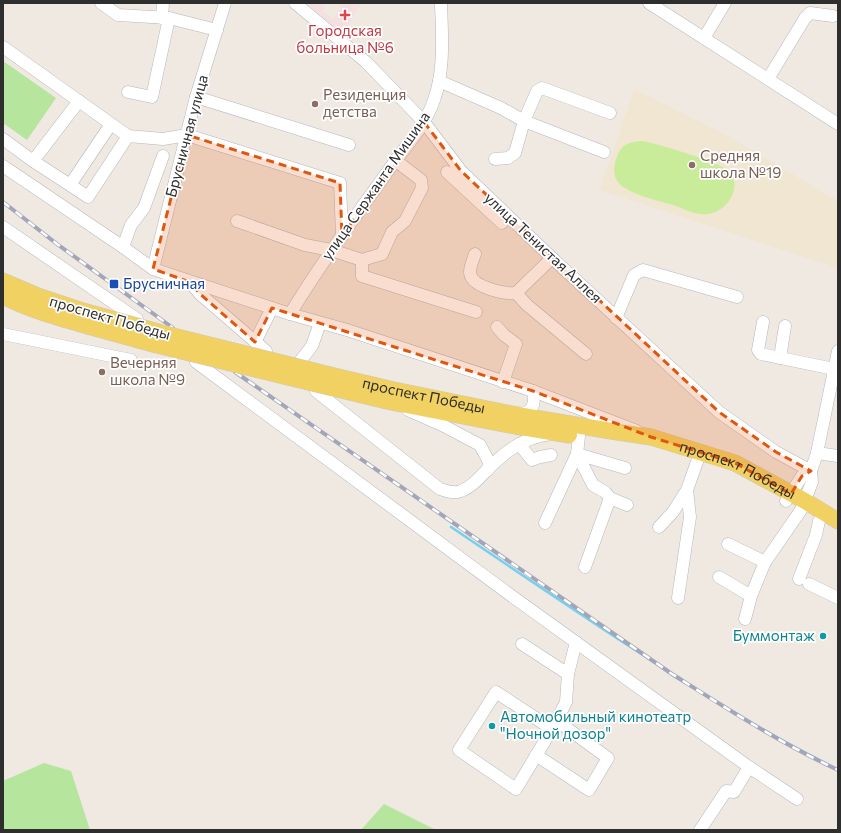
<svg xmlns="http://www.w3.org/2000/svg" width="841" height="833" viewBox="0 0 841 833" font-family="Commissioner,sans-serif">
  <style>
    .education { fill: #f0e6d1 }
    .medical { fill: #f5dfe0 }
    .green { fill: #b6e59e }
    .pitch { fill: #c9ec9a }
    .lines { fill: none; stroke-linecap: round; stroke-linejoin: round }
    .stream { stroke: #75cff0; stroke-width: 2.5 }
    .minor-casing { stroke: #b4b7c1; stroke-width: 13 }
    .major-casing { stroke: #c9c9c9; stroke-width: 17 }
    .minor { stroke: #fff; stroke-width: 12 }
    .major { stroke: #f2d163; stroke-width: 16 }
    .rail-casing { stroke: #a3a6b8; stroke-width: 4 }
    .rail { stroke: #fff; stroke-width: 2.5; stroke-dasharray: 8; stroke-linecap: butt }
    .major-bridge-casing { stroke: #c9c9c9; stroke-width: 17; stroke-linecap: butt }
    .major-bridge { stroke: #f2d163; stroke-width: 16 }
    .marked { fill: #df570e; fill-opacity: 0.2; stroke: #df570e; stroke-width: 3; stroke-dasharray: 8 5; stroke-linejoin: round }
    .health-dot { fill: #e0444e; stroke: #fff; stroke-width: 1.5 }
    .education-dot { fill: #8d6e63; stroke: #fff; stroke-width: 1.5 }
    .transit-dot { fill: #1a4fb4; stroke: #fff; stroke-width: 1.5 }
    .culture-dot { fill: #0f9aa8; stroke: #fff; stroke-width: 1.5 }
    .labels { text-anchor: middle; stroke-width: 3.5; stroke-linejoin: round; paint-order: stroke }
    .health-label { font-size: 15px; fill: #be3a42; stroke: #fff }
    .education-label { font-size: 15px; fill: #785e54; stroke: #fff; text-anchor: start }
    .street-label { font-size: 15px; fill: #2e2e2e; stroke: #fff }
    .transit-label { font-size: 15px; fill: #164399; stroke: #fff; text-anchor: start }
    .culture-label { font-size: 15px; fill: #0d838f; stroke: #fff; text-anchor: end }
  </style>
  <rect width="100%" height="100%" fill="#efe9e1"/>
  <path class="education" d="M634 89 728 136 838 201V268L600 190Z"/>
  <path class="medical" d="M307 3H320L325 7 322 11 333 19 342 7 337 3H361L343 34Z"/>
  <g class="green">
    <path d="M3 61 56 98 27 140 3 123Z"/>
    <path d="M44 763 71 771 90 830H3V781Z"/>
    <path d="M384 804 436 830H361Z"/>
  </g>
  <path class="pitch" d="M642 141C656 143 721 163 729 171 745 189 723 217 702 214 693 214 684 209 676 206 661 201 623 194 616 179 613 172 614 164 617 157 621 144 630 142 642 141Z"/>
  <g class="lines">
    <path class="stream" d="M451 527C555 597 658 668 766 731 790 745 814 757 838 770"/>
    <defs>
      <g id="minor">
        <path d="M101 3 118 15 169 18 217 30"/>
        <path d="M295 3 366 62 424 122 461 171 552 258 719 412 776 452 811 471"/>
        <path d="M649 3 838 124"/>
        <path d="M162 18 163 3"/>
        <path d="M704 38 725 3"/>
        <path d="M3 47 128 136 163 139 187 135 340 183 342 236"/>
        <path d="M768 79 805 18 810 13 833 16"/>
        <path d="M439 81 501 108 524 121 604 152"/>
        <path d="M128 92 152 97 169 18"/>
        <path d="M196 97 349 145"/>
        <path d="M79 101 33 161 70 185 111 124"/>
        <path d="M3 139 33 161"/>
        <path d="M495 159 508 158 515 153 524 121 537 91 542 88 610 113"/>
        <path d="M3 166 123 247 153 269 290 314 347 330 533 391 637 431"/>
        <path d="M447 172 502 223"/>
        <path d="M70 185 88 197 128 136"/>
        <path d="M237 221 305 245 331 250 362 260 382 254 392 232 405 221 422 188 421 180 395 160"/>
        <path d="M3 227 137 319"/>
        <path d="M123 247 131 225 144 208 163 156"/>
        <path d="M475 254C473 260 470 266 470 272 470 287 504 294 516 293"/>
        <path d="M552 258 516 293 527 305 586 354"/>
        <path d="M362 260V276L476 312"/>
        <path d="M153 269 196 97 225 3"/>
        <path d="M190 282 200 294 266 351"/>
        <path d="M290 314C320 265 354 218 388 171 404 148 425 127 434 100 445 69 442 35 441 3"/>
        <path d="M616 318 634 275 643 270 737 297"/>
        <path d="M763 322 758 350 761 354 834 369"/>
        <path d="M497 327 504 335 516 344 503 382"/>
        <path d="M3 334 131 360"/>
        <path d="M255 342 272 308"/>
        <path d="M780 358 785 326"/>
        <path d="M301 360 312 346 320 323"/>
        <path d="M196 362 509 594 749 767 797 799"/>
        <path d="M316 391 440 489C447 491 455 494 461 491 472 487 479 478 487 470 507 450 523 438 550 434"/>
        <path d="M408 410 442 425 480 445 489 462 488 470"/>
        <path d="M517 415C532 412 536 407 533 391"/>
        <path d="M519 444 532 460 540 457 551 455"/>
        <path d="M817 453 838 456"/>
        <path d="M577 454 593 485 605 492 610 498 627 505"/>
        <path d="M577 454 625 468"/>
        <path d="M786 501 802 476 811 471"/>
        <path d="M545 523 577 454 579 436"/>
        <path d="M659 527 673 512 687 490 698 459"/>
        <path d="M728 544 765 562"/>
        <path d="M585 567 610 498"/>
        <path d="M719 577 751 596"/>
        <path d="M799 579 816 535 819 521"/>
        <path d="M809 584 838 598"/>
        <path d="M678 598 690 517 687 490"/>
        <path d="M745 619 751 596 765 562 801 510 812 482 811 471 817 453 838 351"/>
        <path d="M522 644 568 674"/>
        <path d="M552 729 496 692 459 750 516 789 552 729 566 702 568 674 576 642"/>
        <path d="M536 755 589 790 608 758 557 721"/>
        <path d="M700 830 726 791 734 792 749 767"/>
      </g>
      <g id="major">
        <path d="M3 281 38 296 83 311"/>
        <path d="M3 296C30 310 59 318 88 326"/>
        <path id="s1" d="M330 375 394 390 517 415 611 431 651 437 735 463 805 501 838 521"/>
        <path d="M333 388 391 402 515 426 569 435"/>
      </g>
    </defs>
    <use href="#minor" class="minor-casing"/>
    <use href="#major" class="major-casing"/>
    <use href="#minor" class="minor"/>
    <use href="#major" class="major"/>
    <defs>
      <g id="rail">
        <path d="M3 202 57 244 173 328"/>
        <path d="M235 372 672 674C726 708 780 743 838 770"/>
      </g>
    </defs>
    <use href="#rail" class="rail-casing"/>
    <use href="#rail" class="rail"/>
    <defs>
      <g id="major-bridge">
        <path d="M83 311 169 335 330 375"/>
        <path d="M88 326 153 344 333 388"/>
      </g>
    </defs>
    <use href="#major-bridge" class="major-bridge-casing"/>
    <use href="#major-bridge" class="major-bridge"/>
  </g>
  <path class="marked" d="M424 122 461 171 719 412 776 452 811 471 802 476 791 494 735 463 651 437 533 391 272 308 255 342 200 294 190 282 153 269 187 135 340 183 342 236Z"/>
  <path class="health-dot" d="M343 9h4v4h4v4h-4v4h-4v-4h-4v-4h4z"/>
  <g class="education-dot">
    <circle cx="315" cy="104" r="4"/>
    <circle cx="692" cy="165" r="4"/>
    <circle cx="102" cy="372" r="4"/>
  </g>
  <rect class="transit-dot" x="109" y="279" width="10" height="10" rx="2"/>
  <g class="culture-dot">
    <circle cx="823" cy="636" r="4"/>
    <circle cx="492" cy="726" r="4"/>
  </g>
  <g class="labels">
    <g class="health-label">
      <text x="345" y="36">Городская<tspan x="345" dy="17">больница №6</tspan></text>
    </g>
    <g class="education-label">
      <text x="323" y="100">Резиденция<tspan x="323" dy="17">детства</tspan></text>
      <text x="700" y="161">Средняя<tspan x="700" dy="17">школа №19</tspan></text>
      <text x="110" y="368">Вечерняя<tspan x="110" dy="17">школа №9</tspan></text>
    </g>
    <g class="street-label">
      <text transform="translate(187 136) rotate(-75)" y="5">Брусничная улица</text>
      <text transform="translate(376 186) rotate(-55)" y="5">улица Сержанта Мишина</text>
      <text transform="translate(543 248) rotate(43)" y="5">улица Тенистая Аллея</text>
      <text transform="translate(110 318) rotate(16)" y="5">проспект Победы</text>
      <text dy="5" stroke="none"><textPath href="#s1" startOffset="96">проспект Победы</textPath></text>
      <text dy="5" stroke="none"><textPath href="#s1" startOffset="420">проспект Победы</textPath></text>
    </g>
    <g class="transit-label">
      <text x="123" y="289">Брусничная</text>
    </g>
    <g class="culture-label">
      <text x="815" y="641">Буммонтаж</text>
      <text x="500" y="722" text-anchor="start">Автомобильный кинотеатр<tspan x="500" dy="17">"Ночной дозор"</tspan></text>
    </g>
  </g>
  <rect width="841" height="833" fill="none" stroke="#2e2e2e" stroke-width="8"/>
</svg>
